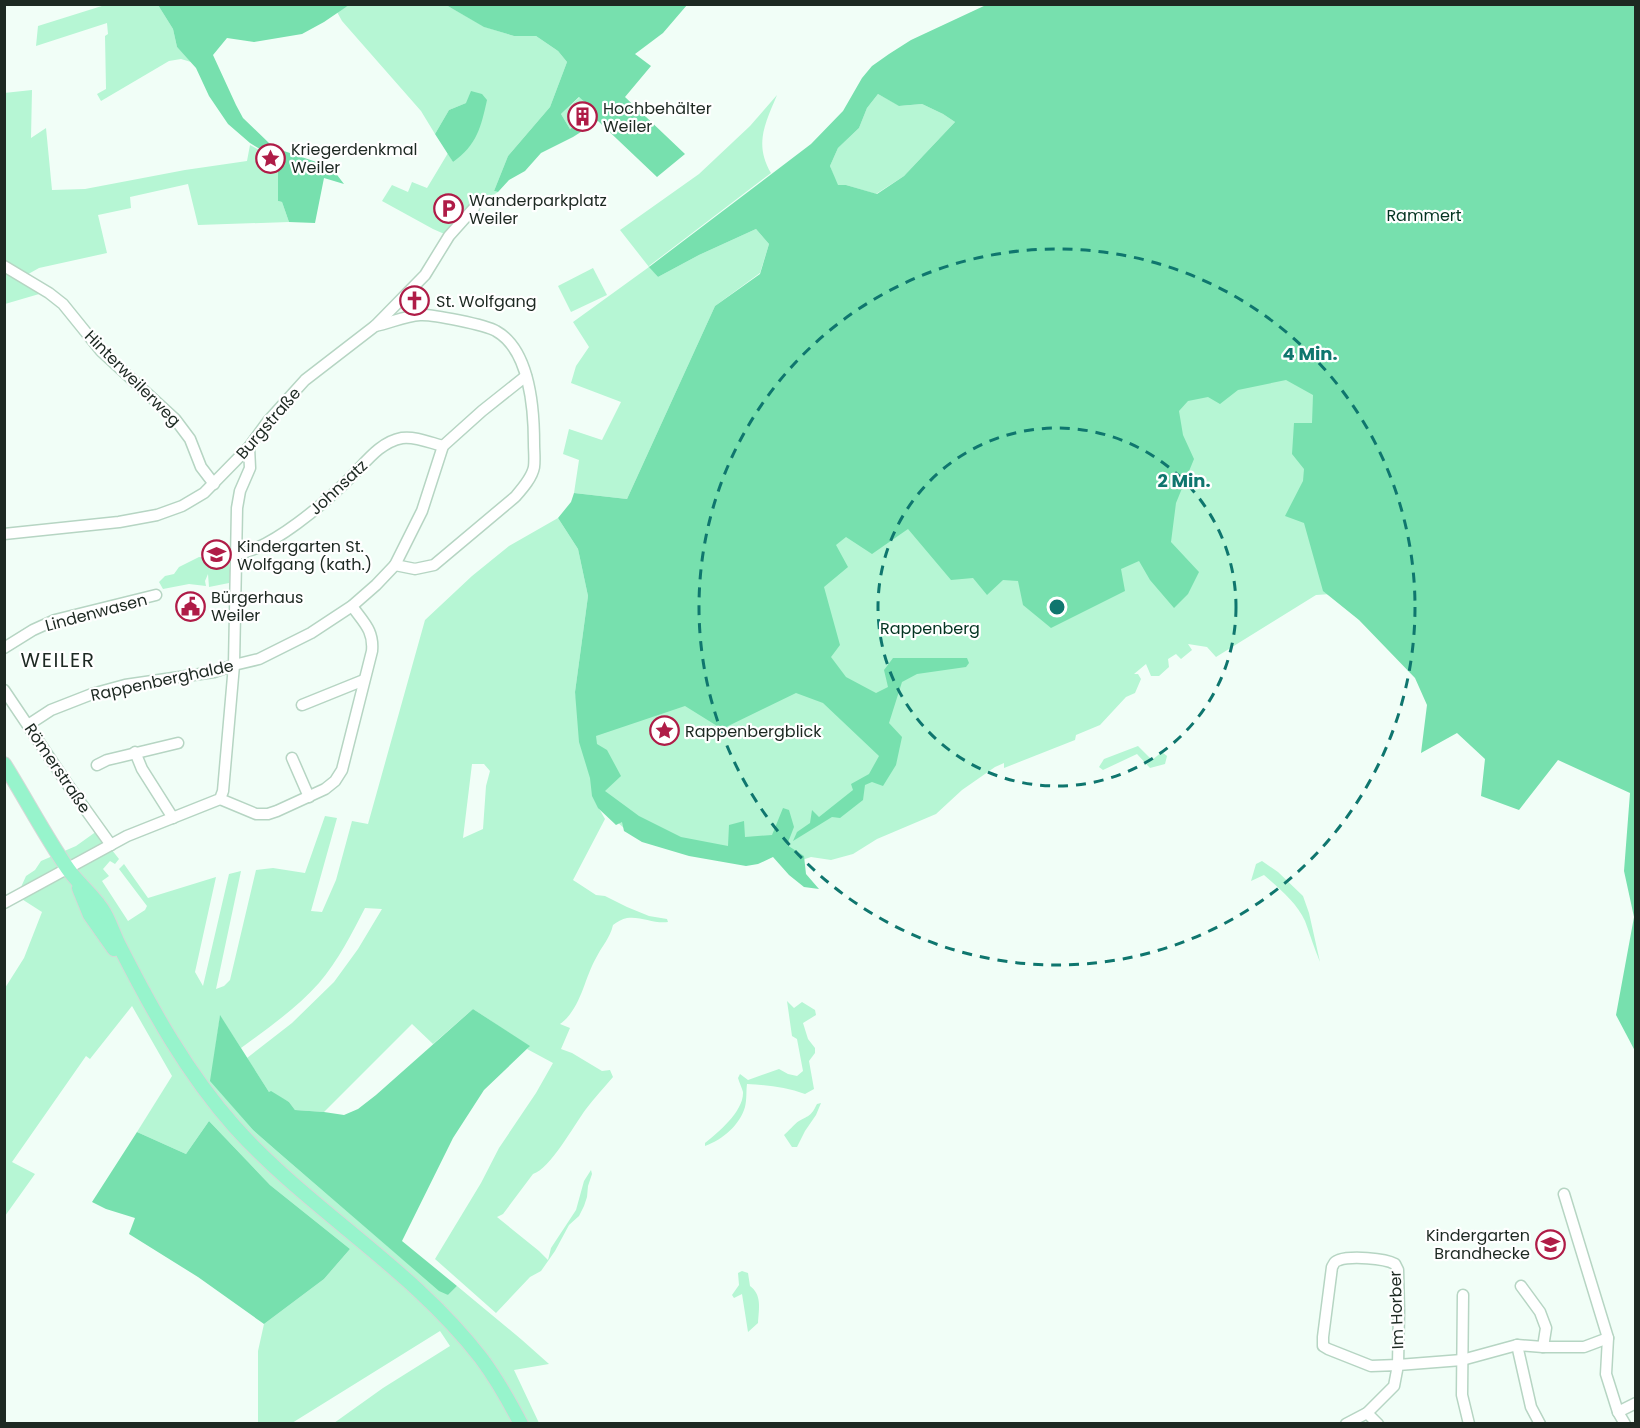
<svg xmlns="http://www.w3.org/2000/svg" width="1640" height="1428" viewBox="0 0 1640 1428" font-family="Poppins,sans-serif">
  <style>
    .green { fill: #b6f6d4; fill-rule: evenodd }
    .forest { fill: #77e0ae; fill-rule: evenodd }
    .lines { fill: none; stroke-linecap: round; stroke-linejoin: round }
    .minor-casing { stroke: #b6d5c3; stroke-width: 13 }
    .major-casing { stroke: #d6d8d7; stroke-width: 16 }
    .minor { stroke: #fff; stroke-width: 10 }
    .major { stroke: #97f4cc; stroke-width: 14 }
    .ring { fill: none; stroke: #0f766e; stroke-width: 3; stroke-dasharray: 10 8 }
    .labels { text-anchor: middle; stroke-width: 4.5; stroke-linejoin: round; paint-order: stroke }
    .poi-label { font-size: 16px; fill: #1d2922; stroke: #fff; text-anchor: start }
    .park-label { font-size: 16px; fill: #033421; stroke: #fff }
    .street-label { font-size: 16px; fill: #1d2922; stroke: #fff }
    .quarter-label { font-size: 20px; letter-spacing: 1.5px; fill: #1d2922; stroke: #fff }
    .centre { fill: #0f766e; stroke: #fff; stroke-width: 3 }
    .ring-label { font-size: 18px; text-anchor: middle; font-weight: bold; fill: #0f766e; stroke: #fff; stroke-width: 4.5; stroke-linejoin: round; paint-order: stroke }
  </style>
  <rect width="100%" height="100%" fill="#f1fef7"/>
  <g class="green">
    <path d="M105 5H158L173 29 177 47 191 62 181 59 169 61 101 101 97 94 106 89 105 36 108 34 107 23 36 46 38 26Z"/>
    <path d="M349 5H446L485 27 514 36H536L558 51 567 62 550 107 508 156 494 191 498 192 474 208 449 236 433 229 382 201 392 185 408 192 412 182 427 188 448 153 453 162 466 103 449 110 435 134 421 111 342 21 337 12Z"/>
    <path d="M32 90 31 138 46 128 52 190 85 189 185 170 247 161 250 145 278 160V201L282 202 289 222 198 225 188 184 130 197 131 208 98 215 107 253 39 268 23 277 46 292 5 304 4 93Z"/>
    <path d="M878 94 900 106 922 104 943 114 955 122 904 176 876 194 846 185H837L830 166 838 148 859 128 867 108Z"/>
    <path d="M777 95C765 124 754 144 771 173L649 266 658 277 699 255 756 229 769 244 760 273 715 306 627 499 574 493 579 460 563 454 569 429 602 440 621 402 571 383 576 366 589 347 573 322 649 267 620 230 699 174 750 126Z"/>
    <path d="M580 97 596 112 570 129 561 114Z"/>
    <path d="M593 268 607 295 571 312 558 286Z"/>
    <path d="M1347 351 1331 594 1316 595 1216 657 1207 647 1188 644 1192 650 1181 659 1176 654 1168 659 1169 667 1159 676H1151L1146 664 1134 674H1138L1141 679 1135 693 1126 697 1100 725 1076 735 1075 740 1004 768V763L995 767 962 790 936 814 877 839 853 854 831 860 811 857 793 863 790 849 753 857 625 829 599 806 592 796 605 819 573 880 596 895 605 896 627 907 649 916 667 919 668 922C654 924 641 916 627 918 622 919 617 922 613 925 610 938 602 946 596 958 584 979 581 1009 560 1024L570 1028 561 1049 572 1053 602 1071 610 1070 613 1077C604 1088 594 1098 586 1109 574 1125 550 1169 533 1174L503 1214 497 1217 539 1251 548 1260 551 1248 576 1210 584 1181 591 1170 592 1174 588 1186 587 1197 584 1206 579 1216 569 1225 555 1251 541 1271 530 1277 496 1313 435 1259 481 1183 499 1148 536 1093 553 1063 527 1049 529 1046 473 1009 433 1044 412 1024 324 1112 295 1110 289 1102 269 1092 247 1058 292 1023 334 982 358 949 382 909 365 908C352 933 338 961 319 983 297 1008 268 1028 241 1048L220 1016 211 1081 253 1130 278 1152 400 1257 448 1295 457 1286 522 1340 549 1364 514 1370 539 1423H334L383 1388 450 1346 440 1331 292 1423H258V1351L264 1324 324 1279 350 1249 270 1185 209 1121 186 1154 137 1132 172 1076 132 1006 90 1059 86 1056 12 1162 35 1174 5 1216V988L24 958 42 912 17 896 26 876 35 870 41 861 76 846 97 831 119 859 115 864 110 861 103 869 109 876 102 881 128 921 145 910 147 906 119 869 124 864 148 898 216 877 195 972 203 986 229 874 241 871 216 989 224 986 230 980 256 870 273 868 305 873 325 816 337 818 311 911 322 912 336 880 352 821 368 824 425 620 472 576 509 546 558 518 578 549 588 596 575 692 582 731 801 538 1110 422ZM472 764H484L490 771 486 786 483 829 463 838Z"/>
    <path d="M199 557 208 558 211 564 209 570 214 560 229 564 230 571 229 583 209 587 208 574 205 581 206 586 189 584 163 589 159 582 165 576 174 574 179 567Z"/>
    <path d="M1138 746 1152 760 1162 752 1167 756 1165 764 1150 768 1137 754 1103 770 1099 767 1104 759Z"/>
    <path d="M1262 861 1278 872 1303 896 1309 913 1320 962C1314 948 1310 934 1305 921 1297 903 1279 888 1264 875L1251 881 1256 864Z"/>
    <path d="M787 1001 794 1008 802 1002 815 1010 816 1015 803 1023 808 1039 815 1048V1053L809 1061 814 1089 805 1094C786 1087 767 1085 747 1084 746 1091 747 1099 745 1107 740 1125 722 1140 705 1146V1143C718 1133 744 1111 743 1092 742 1088 739 1082 738 1078L740 1074 748 1080 779 1069 788 1074 797 1076 803 1071 797 1039 792 1036Z"/>
    <path d="M821 1103 816 1115 805 1131 797 1147H792L784 1135C789 1131 794 1124 799 1121 810 1115 811 1116 817 1104Z"/>
    <path d="M742 1271 748 1273 750 1286C762 1295 759 1308 758 1323L748 1332 742 1294 734 1298 732 1295 739 1285 738 1273Z"/>
  </g>
  <g class="forest">
    <path d="M158 5H349L324 22 302 34 254 42 227 38 213 55 236 105 243 118 269 143 284 151 331 167 344 184 324 178 315 223 289 222 282 202 278 201V160L250 143 228 124 209 96 196 68 177 47 173 29Z"/>
    <path d="M446 5H687L663 33 635 54 651 66 625 97 685 154 657 177 598 121 573 137 541 153 525 171 509 180 498 192 494 191 508 156 550 107 567 62 558 51 536 36H514L484 27ZM579 97 596 112 570 129 561 114Z"/>
    <path d="M986 5H1635V1051L1616 1015 1634 917 1624 871 1630 793 1558 760 1519 810 1481 796 1485 759 1457 733 1421 753 1427 705 1415 678 1359 620 1323 591 1304 523 1285 516 1303 481 1304 469 1292 454 1294 423H1312L1313 395 1286 380 1238 390 1220 404 1208 397 1188 401 1179 411 1183 435 1194 459 1176 503 1171 542 1199 572 1188 594 1174 608 1150 580 1139 561 1121 569 1125 591 1051 628 1023 605 1018 581 1003 580 987 595 973 578 951 580 908 529 872 554 846 537 836 545 848 567 824 587 840 645 831 657 846 677 876 693 888 687 884 670 893 658H967L969 663 966 667 917 674 902 682 889 723 902 737 896 765 883 786 872 782 865 785 863 800 840 818 832 817 793 841 797 832 810 823 812 810 819 817 853 790 851 784 869 774 879 756 823 703 796 693 722 729 685 706 596 736 597 744 607 750 621 776 605 791 639 816 681 837 728 846 729 825 744 821 745 837 772 835 783 808 789 810 794 827 787 845 804 856 806 874 819 889 804 887 789 875 773 857 758 864 746 866 689 856 642 842 624 831 622 822 616 825 598 808 592 796 590 778 579 742 575 692 588 596 578 549 558 518 571 502 574 493 627 499 715 306 760 274 769 244 756 229 699 255 658 277 649 267 811 144 843 111 862 78 872 66 889 54 911 40ZM878 94 899 106 922 104 943 114 955 122 904 176 877 194 846 185H838L830 166 838 148 859 128 867 108Z"/>
    <path d="M471 91 482 94 487 100C481 127 477 145 453 162L435 134 449 110 466 103Z"/>
    <path d="M473 1009 530 1046 484 1090 453 1138 402 1241 457 1286 448 1295 439 1291 278 1152 253 1130 210 1081 220 1015 269 1092 271 1091 289 1102 295 1110 324 1112 344 1115 358 1109 376 1095Z"/>
    <path d="M209 1121 270 1185 350 1249 324 1279 264 1324 198 1277 129 1234 135 1218 106 1209 92 1202 137 1132 186 1154Z"/>
  </g>
  <g class="lines">
    <defs>
      <g id="minor">
        <path d="M4 266 49 293 63 304 101 351 175 419 190 439 201 467 214 484"/>
        <path d="M375 326C390 323 405 316 420 315 432 314 486 325 496 331 530 350 534 410 534 444 534 451 535 459 534 467 532 478 522 489 515 497L434 565 415 569 395 565"/>
        <path d="M4 534 119 522 157 515 182 506 204 493 249 447 268 421 305 380 375 326 425 275 449 236 474 208"/>
        <path d="M237 554C272 549 326 502 351 477 366 462 380 442 402 438 415 436 431 443 443 446"/>
        <path d="M4 648 33 630 55 620 156 595"/>
        <path d="M4 690 68 785 111 845"/>
        <path d="M302 705 364 680"/>
        <path d="M28 725 51 710 92 694 125 685 214 672 234 665 259 659 311 633 352 606 376 585 395 565 422 511 443 446 482 411 526 376"/>
        <path d="M135 752 142 769 173 818"/>
        <path d="M292 758 309 797"/>
        <path d="M97 765 107 760 178 743"/>
        <path d="M220 799 256 814H268L277 811 325 789 335 781 342 770 372 651C374 630 363 622 352 606"/>
        <path d="M4 903 127 836 220 799 223 791 234 665 237 508 240 491 250 468 249 447"/>
        <path d="M1564 1194 1608 1338 1606 1374 1618 1412 1625 1424"/>
        <path d="M1521 1286 1540 1312 1546 1328 1543 1347"/>
        <path d="M1463 1295 1462 1395 1469 1424"/>
        <path d="M1517 1345 1531 1407 1540 1424"/>
        <path d="M1618 1412 1636 1403"/>
        <path d="M1367 1413 1378 1424"/>
        <path d="M1346 1424 1367 1413 1394 1386 1398 1365 1399 1311 1398 1270 1395 1264C1384 1258 1351 1256 1339 1260 1334 1262 1335 1262 1332 1267L1323 1337V1346L1328 1349 1371 1366 1398 1365 1462 1360 1517 1345 1543 1347H1584L1608 1338"/>
      </g>
      <g id="major">
        <path d="M4 764C26 799 45 836 68 869 79 885 96 897 105 914 111 925 114 936 120 947 152 1010 187 1073 234 1126 309 1210 412 1268 481 1358 496 1378 509 1401 521 1424"/>
        <path d="M79 888 90 915 114 949"/>
      </g>
    </defs>
    <use href="#minor" class="minor-casing"/>
    <use href="#major" class="major-casing"/>
    <use href="#minor" class="minor"/>
    <use href="#major" class="major"/>
  </g>
  <g class="ring">
    <circle cx="1057" cy="607" r="179"/>
    <circle cx="1057" cy="607" r="358"/>
  </g>
  <defs>
    <symbol id="building-ring" viewBox="-11 -11 22 22"><circle r="9.5" fill="#fff" stroke="#af1c47" stroke-width="1.5"/><path d="M-4-6H4V6H1V3H-1V6H-4ZM-2.5-4.3h1.7v1.8h-1.7ZM.8-4.3h1.7v1.8H.8ZM-2.5-1h1.7V.8h-1.7ZM.8-1h1.7V.8H.8Z" fill="#af1c47"/></symbol>
    <symbol id="sight-ring" viewBox="-11 -11 22 22"><circle r="9.5" fill="#fff" stroke="#af1c47" stroke-width="1.5"/><path d="M0-6L1.8-2.2L6-1.7L2.9 1.2L3.7 5.4L0 3.3L-3.7 5.4L-2.9 1.2L-6-1.7L-1.8-2.2Z" fill="#af1c47"/></symbol>
    <symbol id="parking-ring" viewBox="-11 -11 22 22"><circle r="9.5" fill="#fff" stroke="#af1c47" stroke-width="1.5"/><path d="M-3.5-5.5H1a3.5 3.5 0 0 1 0 7H-1V5.5H-3.5ZM-1-3.4V-.6H.8a1.4 1.4 0 0 0 0-2.8Z" fill="#af1c47"/></symbol>
    <symbol id="church-ring" viewBox="-11 -11 22 22"><circle r="9.5" fill="#fff" stroke="#af1c47" stroke-width="1.5"/><path d="M-1.2-6h2.4v3.5h3.3v2.4h-3.3V6h-2.4V-.1h-3.3v-2.4h3.3Z" fill="#af1c47"/></symbol>
    <symbol id="school-ring" viewBox="-11 -11 22 22"><circle r="9.5" fill="#fff" stroke="#af1c47" stroke-width="1.5"/><path d="M0-5L7-2L0 1L-7-2ZM-4 1L0 2.5L4 1V4Q0 6-4 4Z" fill="#af1c47"/></symbol>
    <symbol id="civic-ring" viewBox="-11 -11 22 22"><circle r="9.5" fill="#fff" stroke="#af1c47" stroke-width="1.5"/><path d="M-.6-6.5H3V-4.5H.6V-3L4-1V1h2V6H-6V1h2V-1L-.6-3ZM-1.2 2.5V6h2.4V2.5Z" fill="#af1c47"/></symbol>
  </defs>
  <g fill-rule="evenodd">
    <use href="#building-ring" x="566" y="100" width="33" height="33"/>
    <use href="#sight-ring" x="254" y="142" width="33" height="33"/>
    <use href="#parking-ring" x="432" y="192" width="33" height="33"/>
    <use href="#church-ring" x="398" y="284" width="33" height="33"/>
    <use href="#school-ring" x="200" y="538" width="33" height="33"/>
    <use href="#civic-ring" x="174" y="590" width="33" height="33"/>
    <use href="#sight-ring" x="648" y="714" width="33" height="33"/>
    <use href="#school-ring" x="1534" y="1228" width="33" height="33"/>
  </g>
  <g class="labels">
    <g class="poi-label">
      <text x="603" y="114">Hochbehälter<tspan x="603" dy="18">Weiler</tspan></text>
      <text x="291" y="155">Kriegerdenkmal<tspan x="291" dy="18">Weiler</tspan></text>
      <text x="469" y="206">Wanderparkplatz<tspan x="469" dy="18">Weiler</tspan></text>
      <text x="436" y="307">St. Wolfgang</text>
      <text x="237" y="552">Kindergarten St.<tspan x="237" dy="18">Wolfgang (kath.)</tspan></text>
      <text x="211" y="603">Bürgerhaus<tspan x="211" dy="18">Weiler</tspan></text>
      <text x="685" y="737">Rappenbergblick</text>
      <text x="1530" y="1241" text-anchor="end">Kindergarten<tspan x="1530" dy="18">Brandhecke</tspan></text>
    </g>
    <g class="park-label">
      <text x="1424" y="221">Rammert</text>
      <text x="930" y="634">Rappenberg</text>
    </g>
    <g class="street-label">
      <text transform="translate(133 378) rotate(45)" y="6">Hinterweilerweg</text>
      <text transform="translate(268 423) rotate(-49)" y="6">Burgstraße</text>
      <text transform="translate(338 487) rotate(-43)" y="6">Johnsatz</text>
      <text transform="translate(96 612) rotate(-15)" y="6">Lindenwasen</text>
      <text transform="translate(162 680) rotate(-12)" y="6">Rappenberghalde</text>
      <text transform="translate(58 768) rotate(56)" y="6">Römerstraße</text>
      <text transform="translate(1396 1310) rotate(-92)" y="6">Im Horber</text>
    </g>
    <g class="quarter-label">
      <text x="58" y="667">WEILER</text>
    </g>
  </g>
  <circle cx="1057" cy="607" r="9" class="centre"/>
  <g class="ring-label">
    <text x="1310" y="360">4 Min.</text>
    <text x="1184" y="487">2 Min.</text>
  </g>
  <rect width="1640" height="1428" fill="none" stroke="#1d2922" stroke-width="12"/>
</svg>
